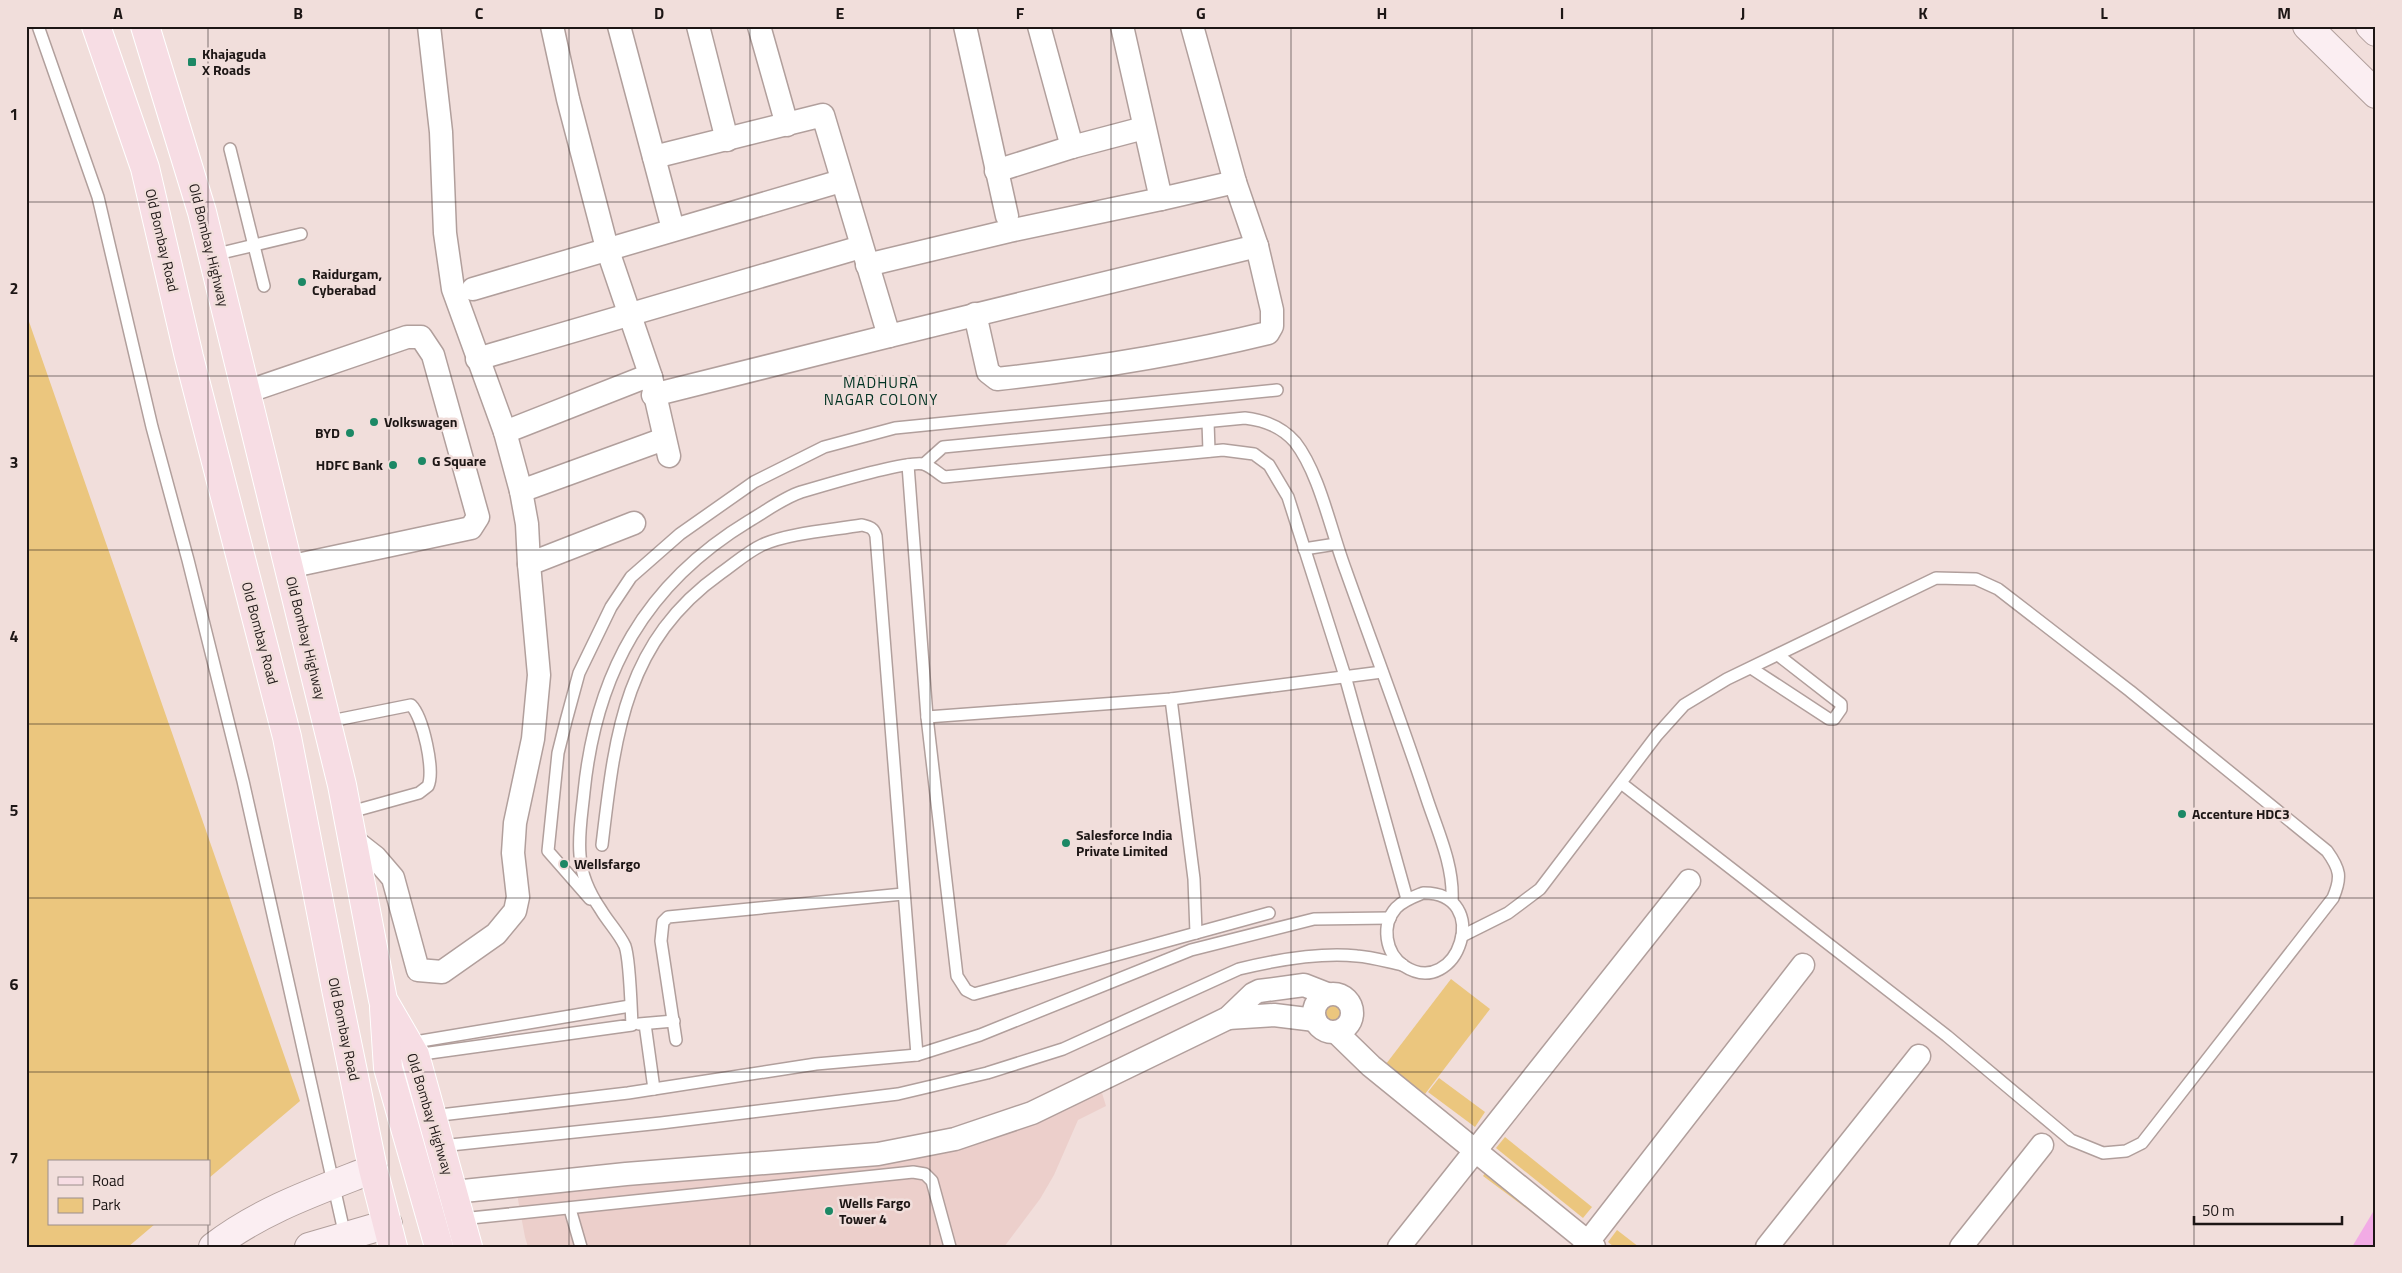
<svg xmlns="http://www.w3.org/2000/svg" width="2402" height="1273" viewBox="0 0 2402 1273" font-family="'Titillium Web',sans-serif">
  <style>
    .built { fill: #eccfcb }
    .green { fill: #ebc67e }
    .water { fill: #f2abe5 }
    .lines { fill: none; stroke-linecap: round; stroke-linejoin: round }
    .lane-casing { stroke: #b19f9c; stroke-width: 14 }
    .street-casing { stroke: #b19f9c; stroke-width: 25 }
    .secondary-casing { stroke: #b19f9c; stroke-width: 30 }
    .primary-casing { stroke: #fff; stroke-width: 30 }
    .lane { stroke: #fff; stroke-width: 11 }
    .street { stroke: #fff; stroke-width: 22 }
    .secondary { stroke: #fbeef2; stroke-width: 28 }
    .primary { stroke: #f7dde4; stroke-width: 28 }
    .grid { fill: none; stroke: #1d1615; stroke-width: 1; stroke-opacity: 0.55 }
    .poi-dot { fill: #1c8865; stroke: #f1dedb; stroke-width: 2 }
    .labels { text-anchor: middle; stroke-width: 5; stroke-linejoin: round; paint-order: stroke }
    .poi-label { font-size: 14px; font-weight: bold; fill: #1d1615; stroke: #f1dedb; text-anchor: start }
    .street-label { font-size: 14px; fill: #1d1615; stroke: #f1dedb }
    .neighbourhood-label { font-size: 15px; letter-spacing: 1px; fill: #003222; stroke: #f1dedb }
    .neatline { fill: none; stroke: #1d1615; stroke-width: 2 }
    .grid-label { font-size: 16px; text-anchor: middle; font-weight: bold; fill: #1d1615 }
  </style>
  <rect width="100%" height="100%" fill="#f1dedb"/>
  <path class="built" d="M1102 1093 1106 1106 1078 1120 1054 1175 1040 1199 1004 1247H528L525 1237 516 1189 968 1142 1078 1104Z"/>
  <g class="green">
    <path d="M26 313 300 1101 209 1178V1162H49V1224H155L128 1247H26Z"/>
    <path d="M1451 979 1490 1009 1425 1094 1386 1064Z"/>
    <circle cx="1331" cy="1012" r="11"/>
    <path d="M1439 1078 1485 1112 1475 1127 1428 1092Z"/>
    <path d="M1505 1137 1592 1207 1583 1218 1496 1148Z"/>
    <path d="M1488 1169 1563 1226 1558 1232 1483 1176Z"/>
    <path d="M1617 1230 1639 1247H1614L1608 1242Z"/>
  </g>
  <path class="water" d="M2376 1207V1247H2352Z"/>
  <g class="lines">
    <defs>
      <g id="lane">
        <path d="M38 26 98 197 152 427 188 560 243 781 345 1236"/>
        <path d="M230 149 264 286"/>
        <path d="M213 255 301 234"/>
        <path d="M1208 422 1209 451"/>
        <path d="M924 464 943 447 1245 418C1263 420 1282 427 1295 442 1320 474 1331 532 1346 571 1373 647 1402 723 1427 799 1438 832 1454 866 1452 901"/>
        <path d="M908 465 927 717 957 976 966 990 974 994 1196 933 1194 879 1171 699"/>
        <path d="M1304 549 1336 544"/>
        <path d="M1751 668 1829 719H1834L1841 709V704L1778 655"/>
        <path d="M927 717 1171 699 1382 672"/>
        <path d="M326 722 411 705C423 717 435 771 428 786L419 793 347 813"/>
        <path d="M602 845C615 735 624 642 721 573 734 564 747 552 762 545 788 533 833 530 862 525 870 527 874 528 876 536L917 1055"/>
        <path d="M1423 893C1494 892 1458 1001 1404 966 1385 953 1381 925 1396 908 1404 900 1413 897 1423 893Z"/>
        <path d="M590 899 548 851 558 753 566 721 579 673 611 607 631 577 680 534 754 482 824 447 895 428 1277 390"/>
        <path d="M1196 933 1269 913"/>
        <path d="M1462 936 1508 913 1540 889 1657 735 1684 705 1727 679 1936 578 1976 579 1998 589 2130 691 2327 851C2340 869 2342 877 2333 898L2142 1143 2126 1151 2103 1153 2071 1140 1947 1036 1621 783"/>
        <path d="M639 1024 674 1021"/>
        <path d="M645 1024 654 1089"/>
        <path d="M676 1040 661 941 663 922 668 917 903 894"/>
        <path d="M409 1043 630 1006"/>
        <path d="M415 1055 632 1025C631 1007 630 960 625 946 619 933 608 922 601 910 590 894 581 874 580 855 578 834 582 813 584 792 596 673 645 584 749 521 766 511 783 498 801 492 821 486 908 460 924 464 930 466 938 473 944 477L1223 450 1254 454 1269 465 1288 497 1345 676 1407 899"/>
        <path d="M432 1116 628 1093 816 1064 917 1055 980 1035 1191 950 1314 919 1390 918"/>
        <path d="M441 1146 661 1123 898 1094 987 1073 1063 1049 1239 969C1276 960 1318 952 1357 956 1372 957 1388 962 1403 965"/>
        <path d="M570 1209 581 1247"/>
        <path d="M461 1219 913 1172 925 1174 932 1181 950 1247"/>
      </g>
      <g id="street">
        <path d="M429 26 441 132 445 233 453 289 505 432 521 491 527 524 529 564 634 523"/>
        <path d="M552 26 568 99 607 248 651 377 669 456"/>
        <path d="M619 26 673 229"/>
        <path d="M698 26 727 140"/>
        <path d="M759 26 787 125"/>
        <path d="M965 26 1007 216"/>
        <path d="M1039 26 1072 147 1144 128"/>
        <path d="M1122 26 1161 199 1235 182"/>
        <path d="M654 157 823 115 889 336 1257 246"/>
        <path d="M996 171 1072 147"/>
        <path d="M867 265 1009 231 1161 199"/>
        <path d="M473 289 841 181"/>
        <path d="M975 314 988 372 997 379C1089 369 1178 355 1268 333L1272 326V310L1257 246 1235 182 1192 26"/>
        <path d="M477 359 861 247"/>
        <path d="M246 392 407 337H421L433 355 478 517 471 528 288 567"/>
        <path d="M653 395 889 336"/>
        <path d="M505 432 640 379 651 377"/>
        <path d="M521 491 664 439"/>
        <path d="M352 839 375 857 393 878 418 970 442 972 496 934 515 911 518 897 513 853 515 823 533 739 539 675 529 564"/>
        <circle cx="1333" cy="1013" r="19"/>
        <path d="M1228 1018 1274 1015 1315 1020"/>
        <path d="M1336 1032 1371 1066 1594 1247"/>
        <path d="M454 1192 626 1174 878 1154 955 1139 1032 1113 1228 1018 1253 994 1259 991 1304 985 1327 994"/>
        <path d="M1399 1247 1689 881"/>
        <path d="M1584 1247 1803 965"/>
        <path d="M1767 1247 1919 1056"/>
        <path d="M1961 1247 2042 1145"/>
      </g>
      <g id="secondary">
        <path d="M2307 26 2376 94"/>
        <path d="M2370 26 2376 32"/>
        <path d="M213 1247C261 1210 317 1191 373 1169"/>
        <path d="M309 1247 388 1224"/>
      </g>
      <g id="primary">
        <path d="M96 26 145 168 189 357 287 737 336 989 373 1169 393 1247"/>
        <path d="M145 26 202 212 342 785 383 1000 415 1055 468 1247"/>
        <path d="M384 1008 388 1068 439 1247"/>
      </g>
    </defs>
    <use href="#lane" class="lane-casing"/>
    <use href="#street" class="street-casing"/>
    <use href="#secondary" class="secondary-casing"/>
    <use href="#primary" class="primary-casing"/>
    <use href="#lane" class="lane"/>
    <use href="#street" class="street"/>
    <use href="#secondary" class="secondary"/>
    <use href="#primary" class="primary"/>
  </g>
  <path class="grid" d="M208 26V1162M389 26V1247M569 26V1247M750 26V1247M930 26V1247M1111 26V1247M1291 26V1247M1472 26V1247M1652 26V1247M1833 26V1247M2013 26V1247M2194 26V1247M26 202H2376M26 376H2376M26 550H2376M26 724H2376M26 898H2376M26 1072H2376M208 1224V1247"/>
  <g class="poi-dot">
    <rect x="187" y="57" width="10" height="10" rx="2.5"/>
    <circle cx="302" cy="282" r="5"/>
    <circle cx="374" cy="422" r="5"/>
    <circle cx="350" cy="433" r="5"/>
    <circle cx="422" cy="461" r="5"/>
    <circle cx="393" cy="465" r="5"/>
    <circle cx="2182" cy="814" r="5"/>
    <circle cx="1066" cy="843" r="5"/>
    <circle cx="564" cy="864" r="5"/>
    <circle cx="829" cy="1211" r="5"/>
  </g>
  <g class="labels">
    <g class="poi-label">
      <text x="202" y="59">Khajaguda<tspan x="202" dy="16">X Roads</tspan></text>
      <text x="312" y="279">Raidurgam,<tspan x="312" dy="16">Cyberabad</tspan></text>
      <text x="384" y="427">Volkswagen</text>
      <text x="340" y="438" text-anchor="end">BYD</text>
      <text x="432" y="466">G Square</text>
      <text x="383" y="470" text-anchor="end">HDFC Bank</text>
      <text x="2192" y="819">Accenture HDC3</text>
      <text x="1076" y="840">Salesforce India<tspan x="1076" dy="16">Private Limited</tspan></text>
      <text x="574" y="869">Wellsfargo</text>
      <text x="839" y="1208">Wells Fargo<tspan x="839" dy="16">Tower 4</tspan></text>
    </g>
    <g class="street-label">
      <text transform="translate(162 240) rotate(77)" y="5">Old Bombay Road</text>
      <text transform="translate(209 245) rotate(76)" y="5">Old Bombay Highway</text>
      <text transform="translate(260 633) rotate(75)" y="5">Old Bombay Road</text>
      <text transform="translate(306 638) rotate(76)" y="5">Old Bombay Highway</text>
      <text transform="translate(344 1029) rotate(78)" y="5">Old Bombay Road</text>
      <text transform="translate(430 1114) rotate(73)" y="5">Old Bombay Highway</text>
    </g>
    <g class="neighbourhood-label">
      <text x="881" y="388">MADHURA<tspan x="881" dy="17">NAGAR COLONY</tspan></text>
    </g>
  </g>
  <rect width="2402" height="1273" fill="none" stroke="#f1dedb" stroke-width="55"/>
  <rect x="48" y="1160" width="162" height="65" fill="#f1dedb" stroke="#9c8e8c"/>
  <rect x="58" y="1177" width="25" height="8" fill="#f7dde4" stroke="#9c8e8c"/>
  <text x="92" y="1186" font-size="15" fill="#1d1615">Road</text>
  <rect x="58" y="1198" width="25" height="15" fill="#ebc67e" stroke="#9c8e8c"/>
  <text x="92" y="1210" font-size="15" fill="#1d1615">Park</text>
  <path d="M2194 1216v8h148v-8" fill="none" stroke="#1d1615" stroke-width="2.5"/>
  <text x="2202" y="1216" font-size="15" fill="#1d1615" stroke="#f1dedb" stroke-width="4" paint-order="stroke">50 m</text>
  <rect x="28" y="28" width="2346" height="1218" class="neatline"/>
  <g class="grid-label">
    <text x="118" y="19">A</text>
    <text x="298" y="19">B</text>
    <text x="479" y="19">C</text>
    <text x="659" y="19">D</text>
    <text x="840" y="19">E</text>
    <text x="1020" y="19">F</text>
    <text x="1201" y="19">G</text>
    <text x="1382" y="19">H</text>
    <text x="1562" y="19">I</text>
    <text x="1743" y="19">J</text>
    <text x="1923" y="19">K</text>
    <text x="2104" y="19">L</text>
    <text x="2284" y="19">M</text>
    <text x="14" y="120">1</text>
    <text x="14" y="294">2</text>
    <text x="14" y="468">3</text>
    <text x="14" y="642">4</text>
    <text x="14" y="816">5</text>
    <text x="14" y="990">6</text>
    <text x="14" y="1164">7</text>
  </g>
</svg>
